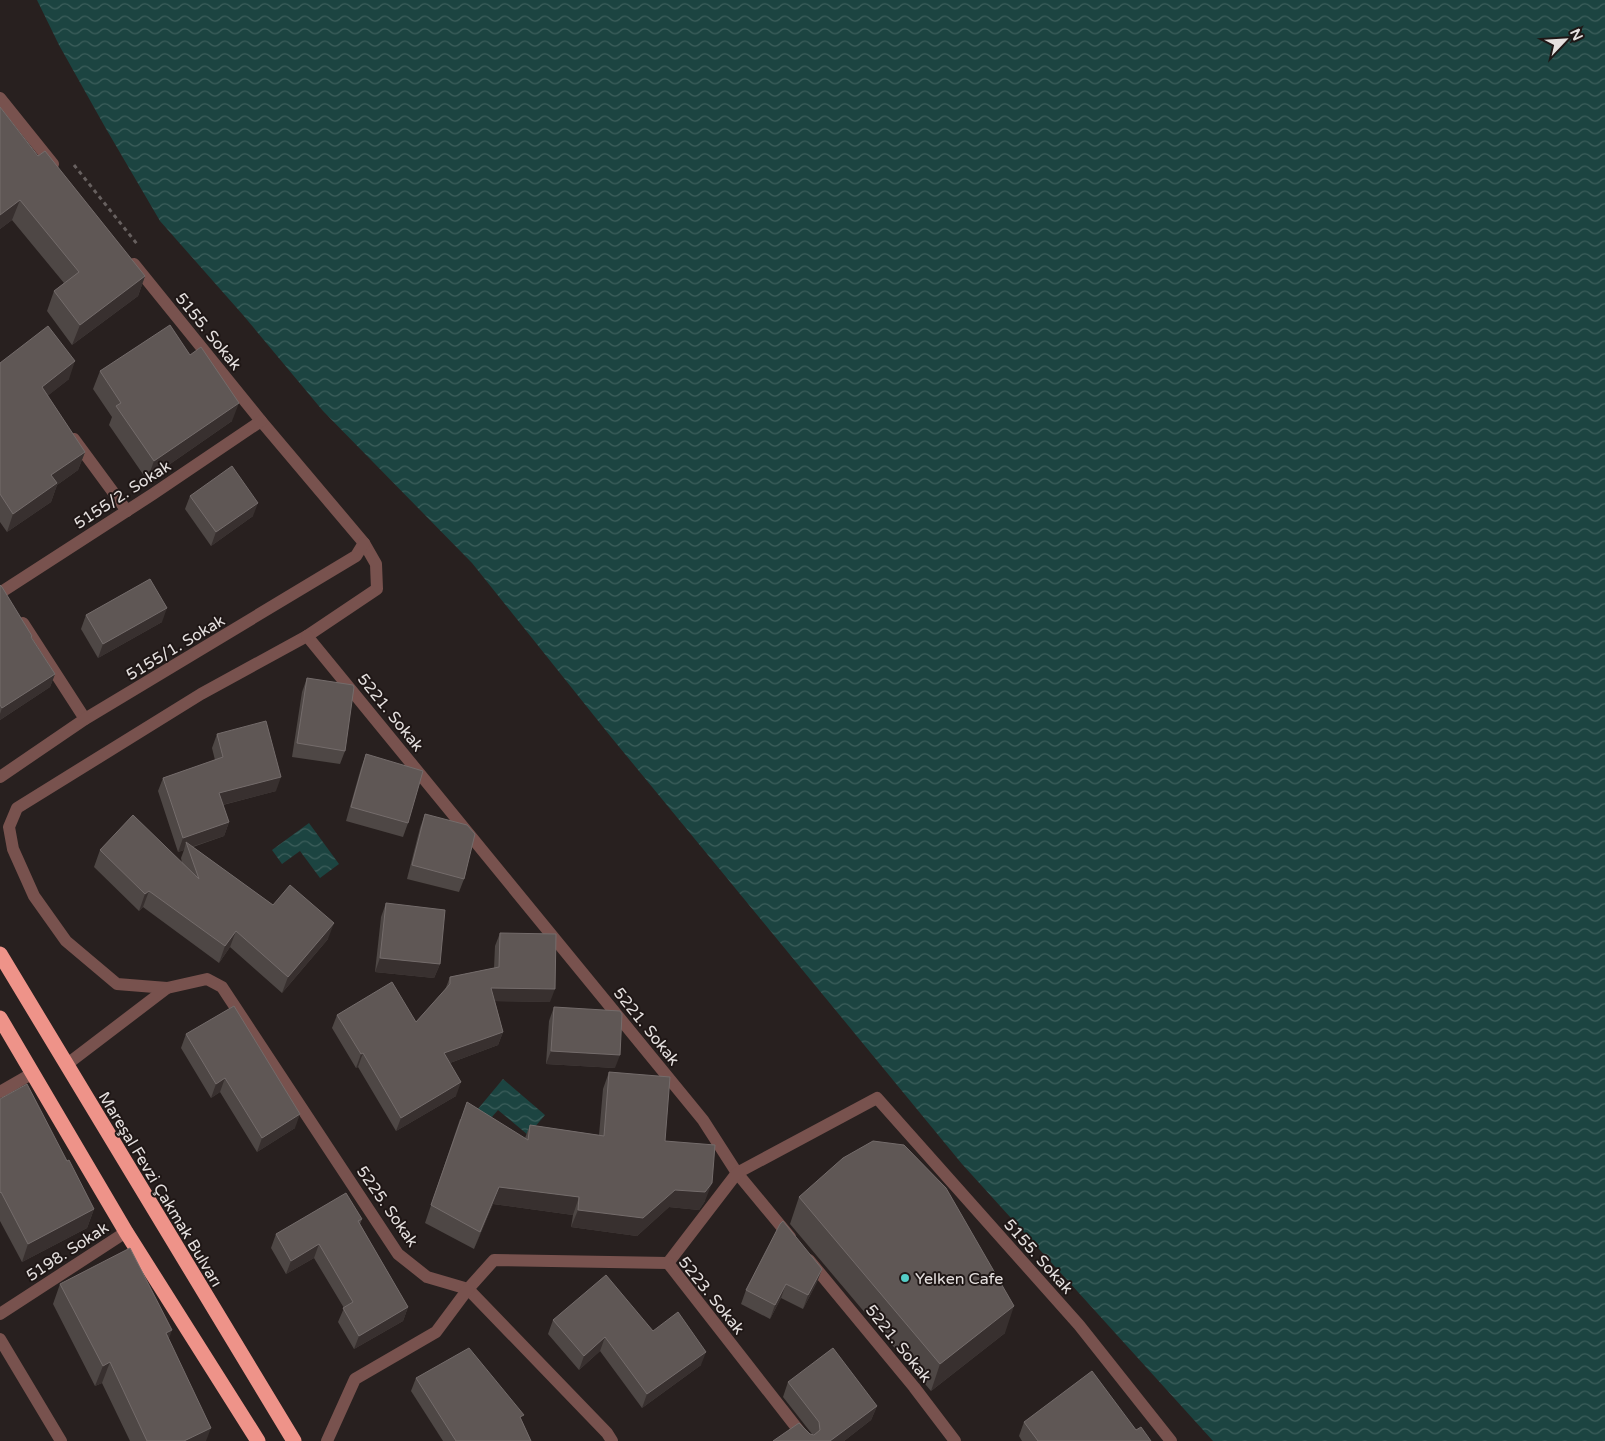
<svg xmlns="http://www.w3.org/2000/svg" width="1605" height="1441" viewBox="0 0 1605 1441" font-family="'Varela Round',sans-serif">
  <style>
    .water { fill: url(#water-waves) }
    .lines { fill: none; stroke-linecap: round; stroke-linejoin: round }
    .path { stroke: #67605f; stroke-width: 3; stroke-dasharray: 4 4; stroke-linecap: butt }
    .minor { stroke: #78524e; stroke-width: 12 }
    .highway { stroke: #ee9389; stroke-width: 15 }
    .wall { fill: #4e4745 }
    .shaded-wall { fill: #38302f }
    .building { fill: #5f5755; stroke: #746c6b }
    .poi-dot { fill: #54cdc7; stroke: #1f1716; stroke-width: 2 }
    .labels { text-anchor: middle; stroke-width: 4; stroke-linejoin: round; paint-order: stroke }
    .street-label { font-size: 16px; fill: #e5e0df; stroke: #1f1716 }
    .poi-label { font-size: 16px; fill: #e5e0df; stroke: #1f1716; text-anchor: start }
  </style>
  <defs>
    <pattern id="water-waves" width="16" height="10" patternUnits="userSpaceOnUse" patternTransform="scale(1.25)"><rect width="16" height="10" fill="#1c4441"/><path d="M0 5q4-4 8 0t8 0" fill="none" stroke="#3d5f5c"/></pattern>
  </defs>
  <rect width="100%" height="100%" fill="#28201f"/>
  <g class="water">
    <path d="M37 0H1605V1441H1213L962 1164 611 737 472 563 323 411 243 315 160 221 105 127 59 45Z"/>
    <path d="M309 823 339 864 320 878 300 851 282 864 272 850Z"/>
    <path d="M503 1079 545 1115 528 1135 498 1110 484 1126 472 1116Z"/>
  </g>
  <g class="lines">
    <path class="path" d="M74 165 137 244"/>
    <g class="minor">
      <path d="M0 98 53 164"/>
      <path d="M134 264 261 421 364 543 376 564 377 589 307 636 201 694 17 808 9 827 13 849 34 896 66 941 117 984 167 988 207 979 222 987 398 1254 427 1277 468 1289 607 1433 612 1441"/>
      <path d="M74 439 127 511"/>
      <path d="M0 593 153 494 261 421"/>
      <path d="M23 623 85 719"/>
      <path d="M307 636 703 1120 737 1173 790 1237"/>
      <path d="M0 777 85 719 356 556 364 543"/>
      <path d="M66 1065 167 988"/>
      <path d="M0 1092 33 1073"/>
      <path d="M809 1260 914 1387 955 1441"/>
      <path d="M668 1263 737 1173 877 1098 1079 1325 1171 1441"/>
      <path d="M668 1263 807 1441"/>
      <path d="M0 1314 126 1232"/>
      <path d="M0 1339 61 1441"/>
      <path d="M327 1441 355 1379 436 1332 468 1289 494 1260 668 1263"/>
    </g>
    <g class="highway">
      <path d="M0 954 294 1441"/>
      <path d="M0 1018 126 1232 258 1441"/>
    </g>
  </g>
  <g class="wall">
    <path d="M0 107 38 156 145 276 138 296 72 345 47 311 54 291 64 283 12 220 0 229Z"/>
    <path d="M190 355 232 421 147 480 109 425 112 417 93 389 100 371Z"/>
    <path d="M0 363 69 379 47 396 85 452 78 470 57 485 51 502 7 532 0 522Z"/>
    <path d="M190 496 253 516 211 546 185 509Z"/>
    <path d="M0 585 32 638 55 674 50 687 0 720Z"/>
    <path d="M86 615 162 622 98 658 81 629Z"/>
    <path d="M307 678 345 751 340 764 292 757 302 692Z"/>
    <path d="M217 734 276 791 223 805 229 822 224 836 193 847 273 905 328 939 282 993 230 947 219 963 143 907 139 911 94 867 100 850 182 863 181 858 184 850 178 852 158 791 163 778 215 760 212 748Z"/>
    <path d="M366 754 408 823 403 837 346 821 361 768Z"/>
    <path d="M425 814 464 879 459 892 407 879 420 828Z"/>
    <path d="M386 903 440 964 434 978 375 972 381 917Z"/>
    <path d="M500 933 550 1002 495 1001 503 1032 498 1045 450 1063 456 1096 396 1131 358 1067 356 1068 332 1028 337 1015 416 1022 445 990 450 977 494 968 495 946Z"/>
    <path d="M554 1007 615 1068 546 1064 549 1021Z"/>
    <path d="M186 1034 295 1128 257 1152 220 1092 211 1098 181 1048Z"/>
    <path d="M609 1072 665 1141 705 1201 699 1210 669 1207 637 1236 571 1227 573 1215 493 1204 474 1249 425 1223 460 1119 525 1138 530 1125 599 1135 603 1089Z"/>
    <path d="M0 1099 67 1161 94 1209 87 1228 22 1262 0 1221Z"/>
    <path d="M799 1197 1005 1333 931 1391 790 1224Z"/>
    <path d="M362 1219 360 1224 408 1307 403 1321 354 1349 338 1322 344 1308 314 1258 286 1274 271 1248 276 1234Z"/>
    <path d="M822 1269 817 1282 803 1309 781 1298 770 1319 741 1304 746 1290Z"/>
    <path d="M60 1284 169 1340 206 1441H130L102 1383 95 1386 53 1304Z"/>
    <path d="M553 1320 653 1331 701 1365 642 1408 600 1351 579 1370 548 1334Z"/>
    <path d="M416 1378 522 1421 531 1441H443L411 1391Z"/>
    <path d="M788 1382 877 1406 871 1420 844 1441 812 1434 783 1397Z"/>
    <path d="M1024 1422 1136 1430 1151 1441H1022L1019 1436Z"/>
  </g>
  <g class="shaded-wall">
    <path d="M20 200 12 220 0 229V215Z"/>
    <path d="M145 276 138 296 72 345 80 325Z"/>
    <path d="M75 361 69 379 35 406 42 387Z"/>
    <path d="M239 403 232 421 147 480 154 461Z"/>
    <path d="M85 452 78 470 57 485 51 502 7 532 13 514 51 475Z"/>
    <path d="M258 503 253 516 211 546 216 532Z"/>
    <path d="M167 608 162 622 98 658 103 644Z"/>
    <path d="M55 674 50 687 0 720V714L2 708Z"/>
    <path d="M281 777 276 791 214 807 219 793Z"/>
    <path d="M229 822 224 836 188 848 186 842 184 850 178 852 183 838Z"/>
    <path d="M149 891 143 907 139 911 145 894Z"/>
    <path d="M334 923 328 939 282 993 288 977Z"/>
    <path d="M236 931 230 947 219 963 225 946Z"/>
    <path d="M380 958 440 964 434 978 375 972Z"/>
    <path d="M491 988 555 989 550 1002 486 1001Z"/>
    <path d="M503 1032 498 1045 439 1067 444 1053Z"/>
    <path d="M551 1051 620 1055 615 1068 546 1064Z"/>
    <path d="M363 1053 358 1067 356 1068 361 1054Z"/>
    <path d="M225 1078 220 1092 211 1098 216 1084Z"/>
    <path d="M461 1082 456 1096 396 1131 401 1118Z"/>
    <path d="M300 1114 295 1128 257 1152 262 1138Z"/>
    <path d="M712 1183 705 1201 699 1210 669 1207 637 1236 571 1227 578 1210 675 1190Z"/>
    <path d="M499 1187 579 1197 573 1215 493 1204 474 1249Z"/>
    <path d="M94 1209 87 1228 22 1262 28 1244Z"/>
    <path d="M319 1244 314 1258 286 1274 291 1261Z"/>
    <path d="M822 1269 817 1282 803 1309 808 1295Z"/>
    <path d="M786 1284 781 1298 770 1319 775 1305Z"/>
    <path d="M1014 1306 1005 1333 931 1391 940 1364Z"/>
    <path d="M408 1307 403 1321 354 1349 359 1336Z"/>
    <path d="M172 1330 165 1350 166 1333Z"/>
    <path d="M605 1337 600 1351 579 1370 584 1356Z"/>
    <path d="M706 1352 701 1365 642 1408 647 1394Z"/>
    <path d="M110 1362 102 1383 95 1386 103 1366Z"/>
    <path d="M877 1406 871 1420 844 1441H830Z"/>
    <path d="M211 1428 206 1441H184Z"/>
  </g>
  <g class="building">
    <path d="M0 107 38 156 45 151 145 276 80 325 54 291 79 272 20 200 0 215Z"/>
    <path d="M170 325 190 355 201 347 239 403 154 461 116 406 121 403 100 371Z"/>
    <path d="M48 326 75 361 42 387 85 452 51 475 57 483 13 514 0 494V363Z"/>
    <path d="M232 466 258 503 216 532 190 496Z"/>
    <path d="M150 579 167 608 103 644 86 615Z"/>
    <path d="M0 585 2 587 32 636 31 637 55 674 2 708 0 705Z"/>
    <path d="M307 678 353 685 354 687 345 751 297 743Z"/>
    <path d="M266 721 281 777 219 793 229 822 183 838 163 778 223 757 217 734Z"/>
    <path d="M366 754 423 771 408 823 351 807Z"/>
    <path d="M425 814 467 825 475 834 464 879 412 865Z"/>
    <path d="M133 815 199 879 186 842 273 905 290 885 334 923 288 977 236 931 225 946 149 891 145 894 100 850Z"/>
    <path d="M386 903 445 910 440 964 380 958Z"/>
    <path d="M500 933 556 934 555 989 491 988 503 1032 444 1053 461 1082 401 1118 363 1053 361 1054 337 1015 392 982 416 1022 450 984V977L499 967Z"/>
    <path d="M234 1006 300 1114 262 1138 225 1078 216 1084 186 1034Z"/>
    <path d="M554 1007 620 1011 622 1014 620 1055 551 1051Z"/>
    <path d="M609 1072 670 1077 665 1141 715 1145 712 1183 705 1192 675 1190 643 1218 578 1210 579 1197 499 1187 480 1232 431 1205 467 1102 528 1140 530 1125 604 1136Z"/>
    <path d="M27 1084 67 1161 69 1160 94 1209 28 1244 1 1192 0 1193V1099Z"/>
    <path d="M873 1141 904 1145 946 1188 1014 1306 940 1364 799 1197 843 1158Z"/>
    <path d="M346 1193 362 1219 358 1221 408 1307 359 1336 343 1308 353 1302 319 1244 291 1261 276 1234Z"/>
    <path d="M783 1221 822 1269 808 1295 786 1284 775 1305 746 1290 780 1224Z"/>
    <path d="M130 1248 172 1330 166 1333 211 1428 184 1441H147L110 1362 103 1366 60 1284Z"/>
    <path d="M606 1275 653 1331 678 1312 706 1352 647 1394 605 1337 584 1356 553 1320Z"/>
    <path d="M469 1348 524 1415 520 1417 531 1441H456L416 1378Z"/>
    <path d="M833 1348 877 1406 830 1441H773L799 1423 810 1434 814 1435 820 1430 819 1422 788 1382Z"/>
    <path d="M1092 1371 1136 1430 1141 1427 1151 1441H1038L1024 1422Z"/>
  </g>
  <circle class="poi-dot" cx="905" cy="1278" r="5"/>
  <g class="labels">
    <g class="street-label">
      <text transform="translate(209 331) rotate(51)" y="6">5155. Sokak</text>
      <text transform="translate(122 494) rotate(-33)" y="6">5155/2. Sokak</text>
      <text transform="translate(175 647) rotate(-31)" y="6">5155/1. Sokak</text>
      <text transform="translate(391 712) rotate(51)" y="6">5221. Sokak</text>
      <text transform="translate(647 1026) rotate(51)" y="6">5221. Sokak</text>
      <text transform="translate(161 1189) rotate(59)" y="6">Mareşal Fevzi Çakmak Bulvarı</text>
      <text transform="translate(388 1206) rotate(55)" y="6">5225. Sokak</text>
      <text transform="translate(67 1251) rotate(-33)" y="6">5198. Sokak</text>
      <text transform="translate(1039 1256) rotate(48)" y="6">5155. Sokak</text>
      <text transform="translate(712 1295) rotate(51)" y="6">5223. Sokak</text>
      <text transform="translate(899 1343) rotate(51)" y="6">5221. Sokak</text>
    </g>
    <g class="poi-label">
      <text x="915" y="1284">Yelken Cafe</text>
    </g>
  </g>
  <g transform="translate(1565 40) rotate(65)" stroke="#1f1716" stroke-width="4" paint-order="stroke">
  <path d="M0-4L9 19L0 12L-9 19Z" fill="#e5e0df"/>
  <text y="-8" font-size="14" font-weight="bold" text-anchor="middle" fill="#e5e0df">N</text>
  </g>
</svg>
